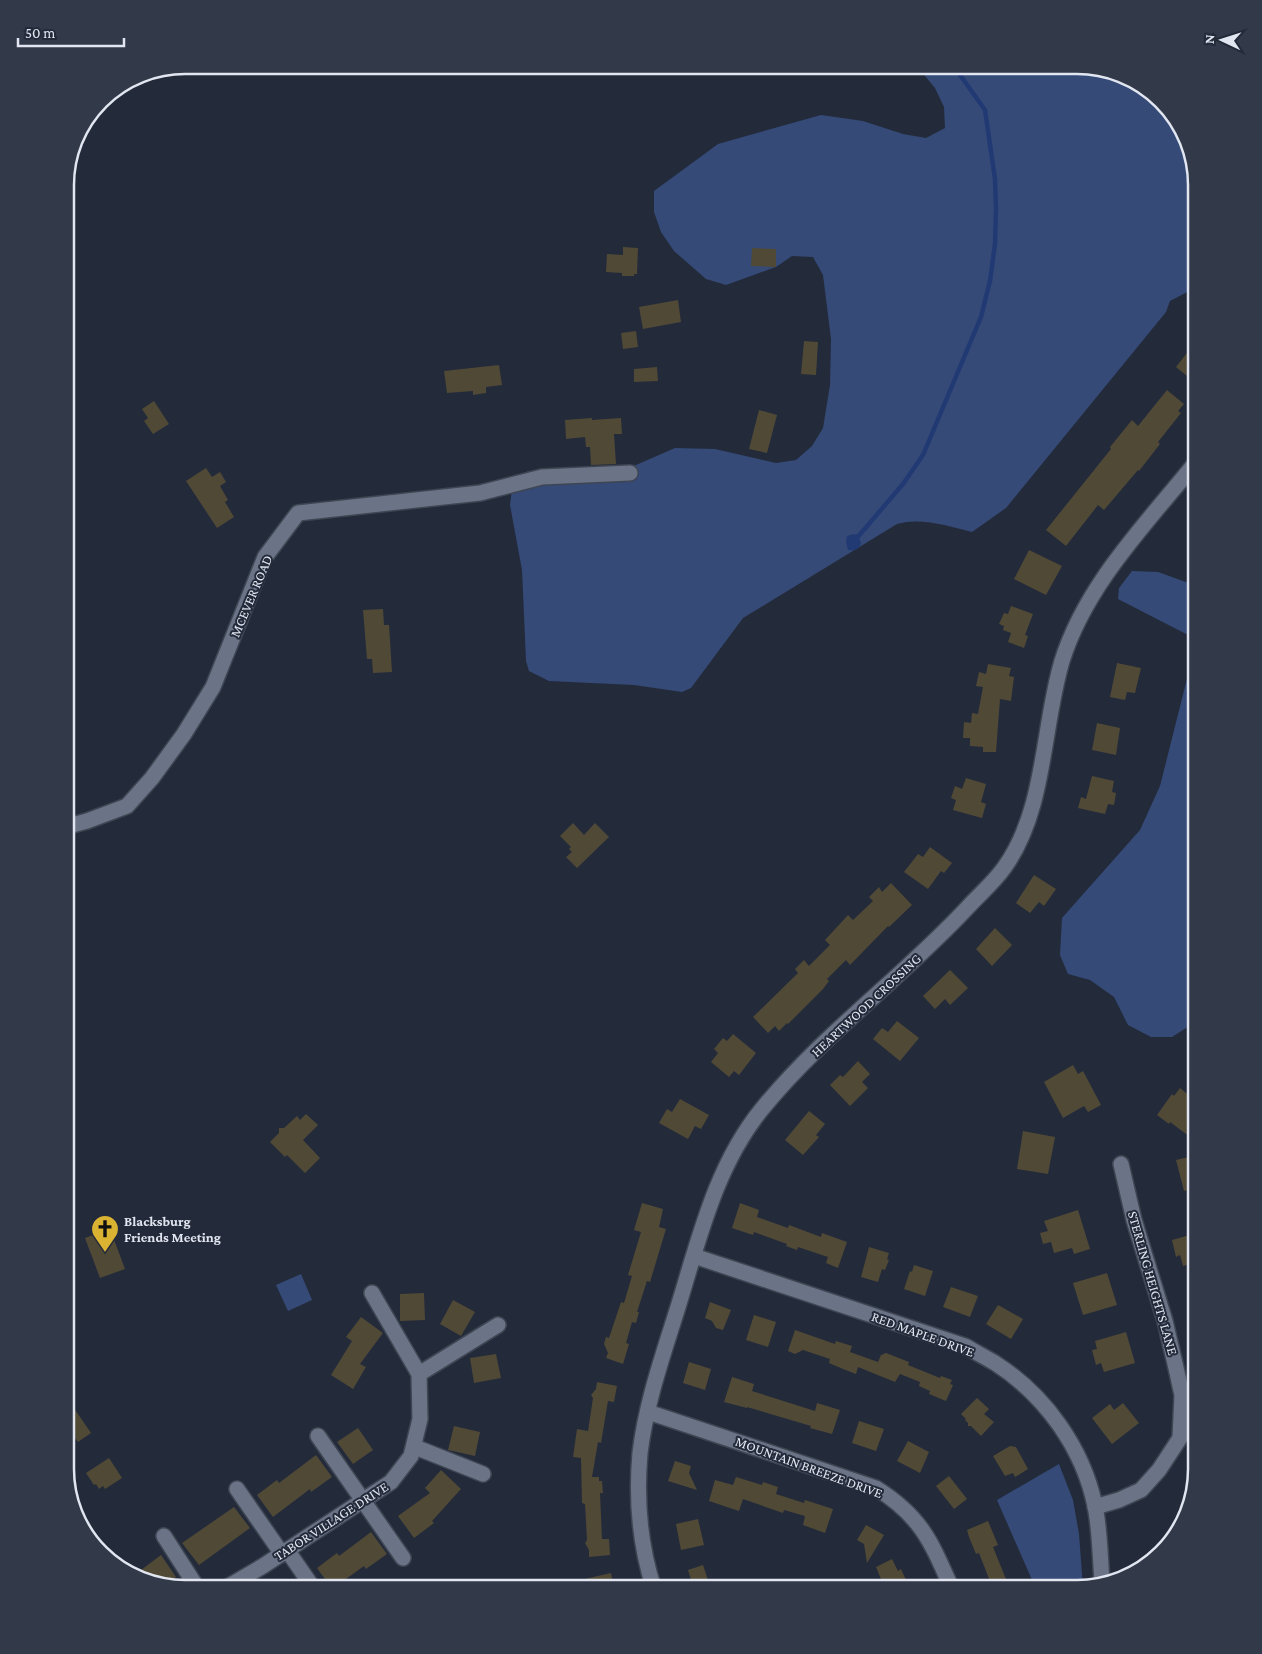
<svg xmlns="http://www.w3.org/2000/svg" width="1262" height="1654" viewBox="0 0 1262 1654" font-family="'Crimson Pro',serif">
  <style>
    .green { fill: #354a77 }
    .water { fill: #223a74 }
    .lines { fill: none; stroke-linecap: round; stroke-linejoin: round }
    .stream { stroke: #223a74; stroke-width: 4.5 }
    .building { fill: #504936 }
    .minor-casing { stroke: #3f4653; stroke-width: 18 }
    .minor { stroke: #6b7487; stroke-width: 15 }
    .labels { text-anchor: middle; stroke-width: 4; stroke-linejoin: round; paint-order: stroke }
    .street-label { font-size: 14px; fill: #e1e6f1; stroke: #232a3a }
    .poi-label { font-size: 14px; font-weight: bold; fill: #e1e6f1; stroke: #232a3a; text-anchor: start }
    .rim { fill: none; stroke: #e1e6f1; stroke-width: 2.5 }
  </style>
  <rect width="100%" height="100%" fill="#232a3a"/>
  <g class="green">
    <path d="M916 65H1084L1137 81 1177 119 1197 185V287L1170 301 1166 312 1006 508 972 532C948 526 921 517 897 524L743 618 691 688 682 692 634 685 549 681 529 671 526 661 522 570 510 505 513 480 528 471 636 465 675 448 715 449 776 463 796 460 812 446 823 428 830 385 831 339 823 275 813 257 792 256 776 267 726 285 706 279 674 251 661 232 654 212V191L718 144 821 115 863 121 903 134 926 138 945 128 944 107 935 88Z"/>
    <path d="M1132 571 1158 572 1197 586V1021L1172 1037H1151L1128 1025 1114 997 1090 980 1068 974 1060 955 1062 918 1140 830 1160 786 1195 647 1190 636 1118 599 1119 588Z"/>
    <path d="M301 1274 312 1300 288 1311 276 1285Z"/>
    <path d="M1059 1464 1073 1500 1079 1534 1083 1587 1077 1589H1036L997 1500Z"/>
  </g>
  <path class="water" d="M854 534 858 535 861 543C859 550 854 551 848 550L846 542 847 536Z"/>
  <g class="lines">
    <path class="stream" d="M856 539 903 484 923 455 981 317 990 281 995 244 996 208 995 179 985 110 953 65"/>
  </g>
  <g class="building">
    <path d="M623 247 638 248 637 274H634V276H622V273L606 272 607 254 623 255Z"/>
    <path d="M752 248 776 249V267L751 266Z"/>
    <path d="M678 300 681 322 643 329 639 307Z"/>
    <path d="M636 331 638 347 623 349 621 333Z"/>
    <path d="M1197 340V384L1176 367Z"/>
    <path d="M804 341 818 342 816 375 801 374Z"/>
    <path d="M499 365 502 385 486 387V393L473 395V391L447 393 444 371Z"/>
    <path d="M657 367 658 381 634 382V369Z"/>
    <path d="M1167 390 1184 404 1178 411 1181 413 1158 442 1160 444 1139 471 1138 470 1104 510 1098 505 1066 546 1046 530 1111 449 1110 447 1132 420 1138 426Z"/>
    <path d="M154 401 169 424 153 434 144 421 148 418 142 409Z"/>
    <path d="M759 410 777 415 767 453 749 449Z"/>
    <path d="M592 418V420L621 418 622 434H614L616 464 591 465 590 447H586L585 437 566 439 565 420Z"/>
    <path d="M206 468 212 477 220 472 226 482 220 486 228 500 225 502 234 517 217 528 186 481Z"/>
    <path d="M1029 550 1062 566 1046 595 1014 579Z"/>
    <path d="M1011 606 1033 614 1025 635 1028 636 1024 648 1008 642 1011 633 1003 630 1004 626 999 624 1004 613 1008 614Z"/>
    <path d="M383 609 384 625H389L392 672 373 673 372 659H367L363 610Z"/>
    <path d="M1117 663 1141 668 1135 693 1127 692 1125 700 1110 697Z"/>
    <path d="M988 664 1011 668 1009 676 1014 677 1011 701 1000 699 996 752H983V747L970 746V738H963L964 722 971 723 972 713 978 714 983 687 976 686 979 672 986 674Z"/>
    <path d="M1097 723 1120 728 1116 755 1092 750Z"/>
    <path d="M1092 776 1114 781 1112 792 1116 793 1114 805 1108 804 1105 814 1078 808 1081 797 1086 799Z"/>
    <path d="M966 778 986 784 981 802 986 804 982 818 953 810 956 800 951 798 955 786 962 789Z"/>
    <path d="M573 823 584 835 595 823 609 837 577 868 566 857 572 852 569 849 571 847 560 836Z"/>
    <path d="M930 847 952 863 944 873 941 871 928 889 904 872 918 854 923 857Z"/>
    <path d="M1034 875 1056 889 1044 906 1039 902 1030 913 1016 903Z"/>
    <path d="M891 883 912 905 889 927 888 926 850 965 846 960 827 979 829 981 823 989 788 1024 787 1023 779 1031 775 1026 768 1033 753 1017 798 973 795 969 804 960 809 966 830 945 825 940 848 915 853 920 873 901 869 897 879 887 882 892Z"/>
    <path d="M995 928 1012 945 992 966 976 949Z"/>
    <path d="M950 970 968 988 950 1005 945 999 935 1009 923 996Z"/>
    <path d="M897 1021 919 1038 900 1061 873 1039 882 1028 888 1032Z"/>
    <path d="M733 1034 756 1053 739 1075 734 1071 729 1077 711 1062 718 1053 714 1049 723 1038 727 1041Z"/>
    <path d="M858 1061 870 1074 862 1082 868 1088 850 1106 830 1085 840 1075 843 1077Z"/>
    <path d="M1073 1065 1078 1074 1083 1071 1101 1105 1088 1112 1084 1106 1063 1118 1044 1082Z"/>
    <path d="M1180 1088 1197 1102V1128L1190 1137 1170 1122 1169 1124 1157 1115 1172 1094 1174 1096Z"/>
    <path d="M680 1099 709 1115 701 1129 695 1126 688 1139 659 1123 667 1109 672 1112Z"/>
    <path d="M809 1111 825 1124 816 1135 819 1137 803 1155 785 1140Z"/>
    <path d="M306 1114 318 1125 303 1140 320 1158 305 1173 287 1155 285 1157 270 1142 279 1133V1128H284L297 1116 300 1120Z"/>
    <path d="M1023 1131 1055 1137 1048 1174 1017 1169Z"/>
    <path d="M1197 1155V1188L1184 1191 1176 1160Z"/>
    <path d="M642 1203 663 1209 659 1227 666 1229 650 1282 647 1281 637 1312H639L636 1323 632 1322 626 1343 629 1344 623 1364 606 1358 608 1353 604 1344 606 1337 609 1338 621 1302 624 1303 632 1276 628 1275 641 1232 634 1230Z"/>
    <path d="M740 1203 759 1210 757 1217 788 1228 789 1225 821 1237 822 1233 847 1242 838 1268 826 1263 828 1257 798 1247 797 1250 786 1246 787 1244 754 1232 753 1235 732 1228Z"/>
    <path d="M1078 1210 1090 1249 1074 1254 1072 1248 1054 1253 1051 1242 1043 1244 1040 1233 1048 1231 1044 1221Z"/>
    <path d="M110 1229 125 1269 100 1278 85 1238Z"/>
    <path d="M1197 1233V1262L1183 1266 1180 1255 1176 1257 1172 1240Z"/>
    <path d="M869 1247 889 1253 887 1259 889 1260 885 1270 882 1269 878 1282 861 1277Z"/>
    <path d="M914 1265 933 1271 925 1296 904 1289 910 1271 912 1272Z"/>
    <path d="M1107 1273 1117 1305 1083 1315 1073 1283Z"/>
    <path d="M951 1287 978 1296 970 1317 943 1307Z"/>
    <path d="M424 1293 425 1320 400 1321V1294Z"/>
    <path d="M453 1300 475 1312 461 1336 440 1324Z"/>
    <path d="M710 1302 731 1310 723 1330 716 1328 712 1321 705 1318Z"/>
    <path d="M998 1305 1023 1319 1011 1339 986 1324Z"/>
    <path d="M754 1315 776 1322 768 1347 746 1340Z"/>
    <path d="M361 1317 383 1333 360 1364 366 1367 353 1389 331 1375 352 1341 346 1337Z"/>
    <path d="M795 1330 835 1344 836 1341 852 1346 850 1352 878 1362 881 1355 886 1353 909 1362 908 1365 940 1378 941 1376 952 1380 950 1384 953 1385 946 1401 929 1394 930 1391 919 1386 920 1382 900 1374 895 1382 858 1367 856 1374 843 1369 829 1363 830 1359 803 1350 795 1354 788 1351Z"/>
    <path d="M1126 1332 1135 1363 1104 1372 1101 1363 1096 1365 1092 1350 1097 1349 1095 1341Z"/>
    <path d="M496 1354 501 1378 474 1383 470 1358Z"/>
    <path d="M689 1362 711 1369 705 1390 683 1383Z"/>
    <path d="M732 1377 754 1384 752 1391 815 1411 817 1403 840 1410 832 1434 810 1428 811 1426 747 1407V1408L724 1402Z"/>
    <path d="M597 1382 617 1386 614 1402 608 1401 601 1443 598 1442 592 1477H599V1481H602L603 1493H600L602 1539H609L610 1555 589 1557V1550L585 1543 587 1540 585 1504 582 1503 581 1458 573 1457 577 1429 588 1431 593 1398 591 1395 596 1389Z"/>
    <path d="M65 1395 91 1433 78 1442 69 1430 65 1433Z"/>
    <path d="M977 1398 989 1409 984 1414 994 1422 981 1436 971 1426H968V1423L965 1420 966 1419 961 1414Z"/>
    <path d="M1123 1403 1139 1423 1112 1444 1092 1418 1110 1404 1114 1410Z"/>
    <path d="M859 1421 884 1429 876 1451 852 1443Z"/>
    <path d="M454 1426 480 1432 475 1456 448 1450Z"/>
    <path d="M358 1428 373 1450 353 1464 337 1442Z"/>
    <path d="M908 1441 929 1452 920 1473 897 1461Z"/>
    <path d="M1010 1446 1016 1447 1028 1469 1015 1477 1013 1473 1005 1476 993 1456Z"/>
    <path d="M316 1455 332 1477 311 1492 310 1489 273 1517 257 1495 277 1480 279 1483Z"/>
    <path d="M109 1458 122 1478 105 1489 103 1486 99 1489 96 1484 94 1485 86 1473Z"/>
    <path d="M675 1461 691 1466 689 1473 697 1490 668 1481Z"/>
    <path d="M441 1470 461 1489 432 1521 434 1523 414 1538 398 1516 430 1493 425 1488Z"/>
    <path d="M949 1476 967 1499 954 1509 936 1486Z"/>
    <path d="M736 1477 762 1485 763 1482 778 1487 776 1494 804 1503 805 1500 833 1509 825 1533 803 1525 805 1516 784 1510 783 1513 743 1499 739 1511 709 1501 715 1480 733 1485Z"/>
    <path d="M234 1507 250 1528 199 1565 182 1543Z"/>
    <path d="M698 1519 704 1545 681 1550 676 1524Z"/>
    <path d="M988 1521 998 1545 993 1547 1010 1589H993L979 1553 976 1554 969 1537 967 1530Z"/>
    <path d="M866 1525 884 1535 867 1563 864 1544 857 1540Z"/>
    <path d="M371 1532 387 1554 366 1569 364 1566 332 1589 317 1568 337 1553 339 1556Z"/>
    <path d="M161 1555 176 1577 167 1584 147 1579 141 1570Z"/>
    <path d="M892 1559 898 1571 901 1569 906 1580 904 1581 907 1589H885L876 1567Z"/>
    <path d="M703 1565 711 1589H694L688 1570Z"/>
    <path d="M611 1573 614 1589H596L580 1580Z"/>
  </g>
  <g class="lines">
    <defs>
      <g id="minor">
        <path d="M65 827 87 821 127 806 152 778 184 734 213 687 265 557 298 513 480 493 542 477 630 473"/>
        <path d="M694 1256 965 1346C975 1352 985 1357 995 1363 1045 1395 1083 1448 1095 1506 1100 1530 1100 1557 1102 1581"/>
        <path d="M419 1374 498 1325"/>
        <path d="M648 1412 876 1488C922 1517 931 1542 952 1589"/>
        <path d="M318 1436 403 1558"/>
        <path d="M415 1447 483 1474"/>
        <path d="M237 1489 282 1554"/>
        <path d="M1095 1507 1119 1500 1141 1490 1159 1470 1180 1438 1182 1395 1176 1368 1165 1321 1134 1220 1121 1164"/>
        <path d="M164 1536 198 1589"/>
        <path d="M287 1550 314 1589"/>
        <path d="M224 1589 263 1566 391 1482 411 1456 420 1419 419 1374 372 1293"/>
        <path d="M654 1589C640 1546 636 1498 640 1453 646 1403 663 1355 678 1307 699 1239 716 1165 762 1109 823 1034 903 977 968 907 980 894 994 882 1004 868 1046 810 1042 728 1062 661 1086 584 1147 523 1197 461"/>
      </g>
    </defs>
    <use href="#minor" class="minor-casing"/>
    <use href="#minor" class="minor"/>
  </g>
  <defs>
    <symbol id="church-pin" viewBox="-11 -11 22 30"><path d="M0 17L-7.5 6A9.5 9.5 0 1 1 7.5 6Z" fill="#dbb333" stroke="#232a3a"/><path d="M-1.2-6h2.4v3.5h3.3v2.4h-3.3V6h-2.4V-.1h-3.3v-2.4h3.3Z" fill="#111"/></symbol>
  </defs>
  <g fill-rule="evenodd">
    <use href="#church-pin" x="89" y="1213" width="32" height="43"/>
  </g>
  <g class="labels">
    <g class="street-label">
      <text transform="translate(251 596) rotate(-67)" y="5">MCEVER ROAD</text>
      <text transform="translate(866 1005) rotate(-43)" y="5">HEARTWOOD CROSSING</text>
      <text transform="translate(1153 1283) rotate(74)" y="5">STERLING HEIGHTS LANE</text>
      <text transform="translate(923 1334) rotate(20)" y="5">RED MAPLE DRIVE</text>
      <text transform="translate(809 1467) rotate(20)" y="5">MOUNTAIN BREEZE DRIVE</text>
      <text transform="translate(331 1521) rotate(-33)" y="5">TABOR VILLAGE DRIVE</text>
    </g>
    <g class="poi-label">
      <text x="124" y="1226">Blacksburg<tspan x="124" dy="16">Friends Meeting</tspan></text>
    </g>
  </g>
  <path d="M0 0H1262V1654H0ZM185 74H1077A111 111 0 0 1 1188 185V1469A111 111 0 0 1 1077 1580H185A111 111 0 0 1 74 1469V185A111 111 0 0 1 185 74Z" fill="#323949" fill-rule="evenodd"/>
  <path class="rim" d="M185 74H1077A111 111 0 0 1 1188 185V1469A111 111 0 0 1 1077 1580H185A111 111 0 0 1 74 1469V185A111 111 0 0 1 185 74Z"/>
  <g transform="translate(1222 40) rotate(274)" stroke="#232a3a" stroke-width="4" paint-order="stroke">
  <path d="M0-4L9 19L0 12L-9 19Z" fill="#e1e6f1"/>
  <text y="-8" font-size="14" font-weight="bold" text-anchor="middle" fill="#e1e6f1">N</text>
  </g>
  <path d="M18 38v8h106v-8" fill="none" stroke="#e1e6f1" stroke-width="2.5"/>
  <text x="25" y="38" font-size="15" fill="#e1e6f1" stroke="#232a3a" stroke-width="4" paint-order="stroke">50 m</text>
</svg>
